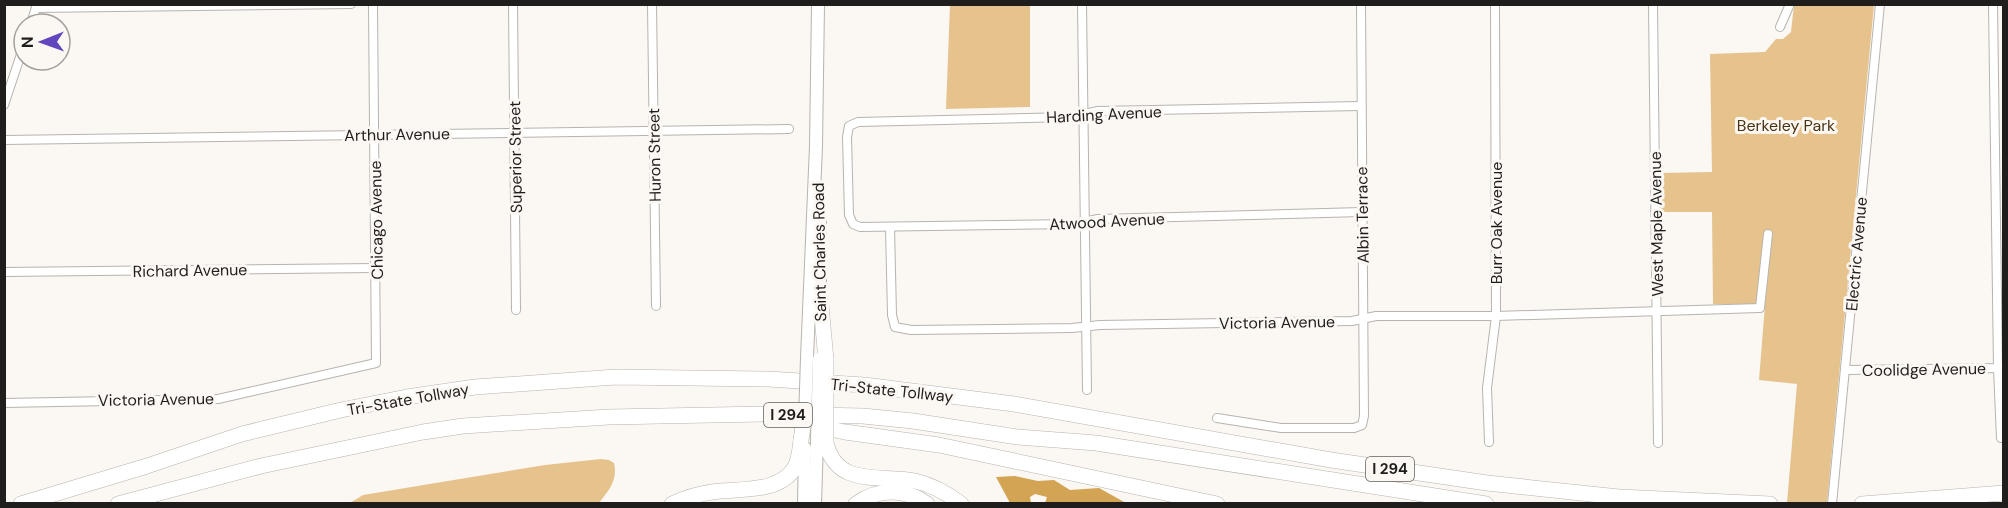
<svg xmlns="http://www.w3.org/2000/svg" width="2008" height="508" viewBox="0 0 2008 508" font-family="'DM Sans',sans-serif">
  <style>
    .green { fill: #e6c38d }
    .water { fill: #d3a454 }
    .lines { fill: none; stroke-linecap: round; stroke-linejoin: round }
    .minor-casing { stroke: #b7b4af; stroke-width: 10 }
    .secondary-casing { stroke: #b7b4af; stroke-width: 14 }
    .motorway-casing { stroke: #b7b4af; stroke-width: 16 }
    .minor { stroke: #fff; stroke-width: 8 }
    .secondary { stroke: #fff; stroke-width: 12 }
    .motorway { stroke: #fff; stroke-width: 15 }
    .secondary-bridge-casing { stroke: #b7b4af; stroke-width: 14; stroke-linecap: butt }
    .motorway-bridge-casing { stroke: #b7b4af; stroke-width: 16; stroke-linecap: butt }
    .secondary-bridge { stroke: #fff; stroke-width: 12 }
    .motorway-bridge { stroke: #fff; stroke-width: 15 }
    .labels { text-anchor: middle; stroke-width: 6; stroke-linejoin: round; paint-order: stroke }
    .shield { fill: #fbf7f2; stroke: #625f5d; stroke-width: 1.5 }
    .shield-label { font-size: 15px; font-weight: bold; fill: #201e1d }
    .street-label { font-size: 16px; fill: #201e1d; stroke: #fbf7f2 }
    .park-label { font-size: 16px; fill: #483412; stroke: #fbf7f2 }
  </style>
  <rect width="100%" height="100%" fill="#fbf7f2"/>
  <g class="green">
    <path d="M950 5H1030V107L946 109Z"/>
    <path d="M1794 5H1874L1827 503H1787L1797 384 1759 380 1765 305 1713 304 1712 212H1660V173L1712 172 1710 54 1765 52 1776 39H1783L1791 32Z"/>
    <path d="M601 459 609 460 614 463C618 480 609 490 599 503H350L363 495 545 465Z"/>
  </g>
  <path class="water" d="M1015 476 1038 481 1054 480 1070 490 1099 488 1126 503H1045L1047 497 1035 494 1030 497 1031 503H1010L996 477Z"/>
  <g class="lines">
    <defs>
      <g id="minor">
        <path d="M513 4 516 310"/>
        <path d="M652 4 656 306"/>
        <path d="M1082 4 1087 390"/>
        <path d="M1653 4 1658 443"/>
        <path d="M1993 4 1998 368 2001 438"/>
        <path d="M36 8 351 4"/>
        <path d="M31 24 37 4"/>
        <path d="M1780 27 1790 4"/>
        <path d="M4 105 24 45"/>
        <path d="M1360 106 1098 111 1070 117 858 122 849 126 847 137 849 215 853 224 860 227 1074 224 1098 219 1362 212"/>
        <path d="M4 140 789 129"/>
        <path d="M890 227 892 315 895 327 911 330 1072 328 1100 325 1352 321 1376 316H1496L1760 308 1768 234"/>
        <path d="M4 272 376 268"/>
        <path d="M1845 370 2004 368"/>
        <path d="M4 403 218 399 376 363 373 4"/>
        <path d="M1217 418 1281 428H1354L1362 425 1364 416 1361 4"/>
        <path d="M1489 442 1487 388 1496 316 1495 4"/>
        <path d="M1832 504 1880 4"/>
      </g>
      <g id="secondary">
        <path d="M820 300V219"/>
        <path d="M807 358 816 146 818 4"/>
        <path d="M804 504 805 448"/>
        <path d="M815 504 817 441"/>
      </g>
      <g id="motorway">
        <path d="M820 294 826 360"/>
        <path d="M816 426 845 432 939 445 1217 504"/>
        <path d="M826 443C837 488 880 474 915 481 933 485 947 493 961 504"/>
        <path d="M21 504 147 466 242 434 341 410 407 397 475 387 616 377 768 379 864 385 1014 404 1331 460 1487 483 1619 497 1770 504"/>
        <path d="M118 504 261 466 423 432 463 426 609 417 766 414 863 416 913 421 1018 437 1096 443 1486 504"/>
        <path d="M672 504C685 498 698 494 712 492 738 488 780 494 795 467 799 460 800 449 801 440"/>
        <path d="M856 504C878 488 905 488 927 504"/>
        <path d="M1862 504 2004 493"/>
      </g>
    </defs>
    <use href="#minor" class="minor-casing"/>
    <use href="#secondary" class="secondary-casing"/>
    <use href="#motorway" class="motorway-casing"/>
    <use href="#minor" class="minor"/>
    <use href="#secondary" class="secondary"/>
    <use href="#motorway" class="motorway"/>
    <defs>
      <g id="secondary-bridge">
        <path d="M805 420 807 358"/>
        <path d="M817 441 819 359"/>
      </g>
      <g id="motorway-bridge">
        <path d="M801 440 805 413"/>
        <path d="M826 443V360"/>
      </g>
    </defs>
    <use href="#secondary-bridge" class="secondary-bridge-casing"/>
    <use href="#motorway-bridge" class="motorway-bridge-casing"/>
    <use href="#secondary-bridge" class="secondary-bridge"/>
    <use href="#motorway-bridge" class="motorway-bridge"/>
  </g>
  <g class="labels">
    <g class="shield">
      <rect x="764" y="403" width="48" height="24" rx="4.5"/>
      <rect x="1366" y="457" width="48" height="24" rx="4.5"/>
    </g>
    <g class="shield-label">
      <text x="788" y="420">I 294</text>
      <text x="1390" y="474">I 294</text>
    </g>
    <g class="street-label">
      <text transform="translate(1104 114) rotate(-3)" y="6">Harding Avenue</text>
      <text transform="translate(397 134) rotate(-1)" y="6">Arthur Avenue</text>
      <text transform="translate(654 155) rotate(-91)" y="6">Huron Street</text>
      <text transform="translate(515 157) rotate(-91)" y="6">Superior Street</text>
      <text transform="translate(1362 215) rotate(-91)" y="6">Albin Terrace</text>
      <text transform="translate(376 220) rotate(-91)" y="6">Chicago Avenue</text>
      <text transform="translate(1107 221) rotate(-3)" y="6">Atwood Avenue</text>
      <text transform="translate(1496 223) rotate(-90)" y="6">Burr Oak Avenue</text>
      <text transform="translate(1656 224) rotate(-91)" y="6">West Maple Avenue</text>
      <text transform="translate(819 252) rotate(-91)" y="6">Saint Charles Road</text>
      <text transform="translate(1856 254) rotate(-85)" y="6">Electric Avenue</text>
      <text transform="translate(190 270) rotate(-1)" y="6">Richard Avenue</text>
      <text transform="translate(1277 322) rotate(-1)" y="6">Victoria Avenue</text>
      <text transform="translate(1924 369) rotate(-1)" y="6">Coolidge Avenue</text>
      <text transform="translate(892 390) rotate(6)" y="6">Tri-State Tollway</text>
      <text transform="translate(156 399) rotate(-1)" y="6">Victoria Avenue</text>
      <text transform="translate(408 399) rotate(-10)" y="6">Tri-State Tollway</text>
    </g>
    <g class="park-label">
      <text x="1786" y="131">Berkeley Park</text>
    </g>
  </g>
  <rect width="2008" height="508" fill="none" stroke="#201e1d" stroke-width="12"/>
  <g transform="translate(42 42) rotate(269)"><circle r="28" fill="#fbf7f2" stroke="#a3a09d" stroke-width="1.5"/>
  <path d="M0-4.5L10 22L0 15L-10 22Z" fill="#6146be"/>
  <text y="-9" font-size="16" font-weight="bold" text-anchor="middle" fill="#201e1d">N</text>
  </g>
</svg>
